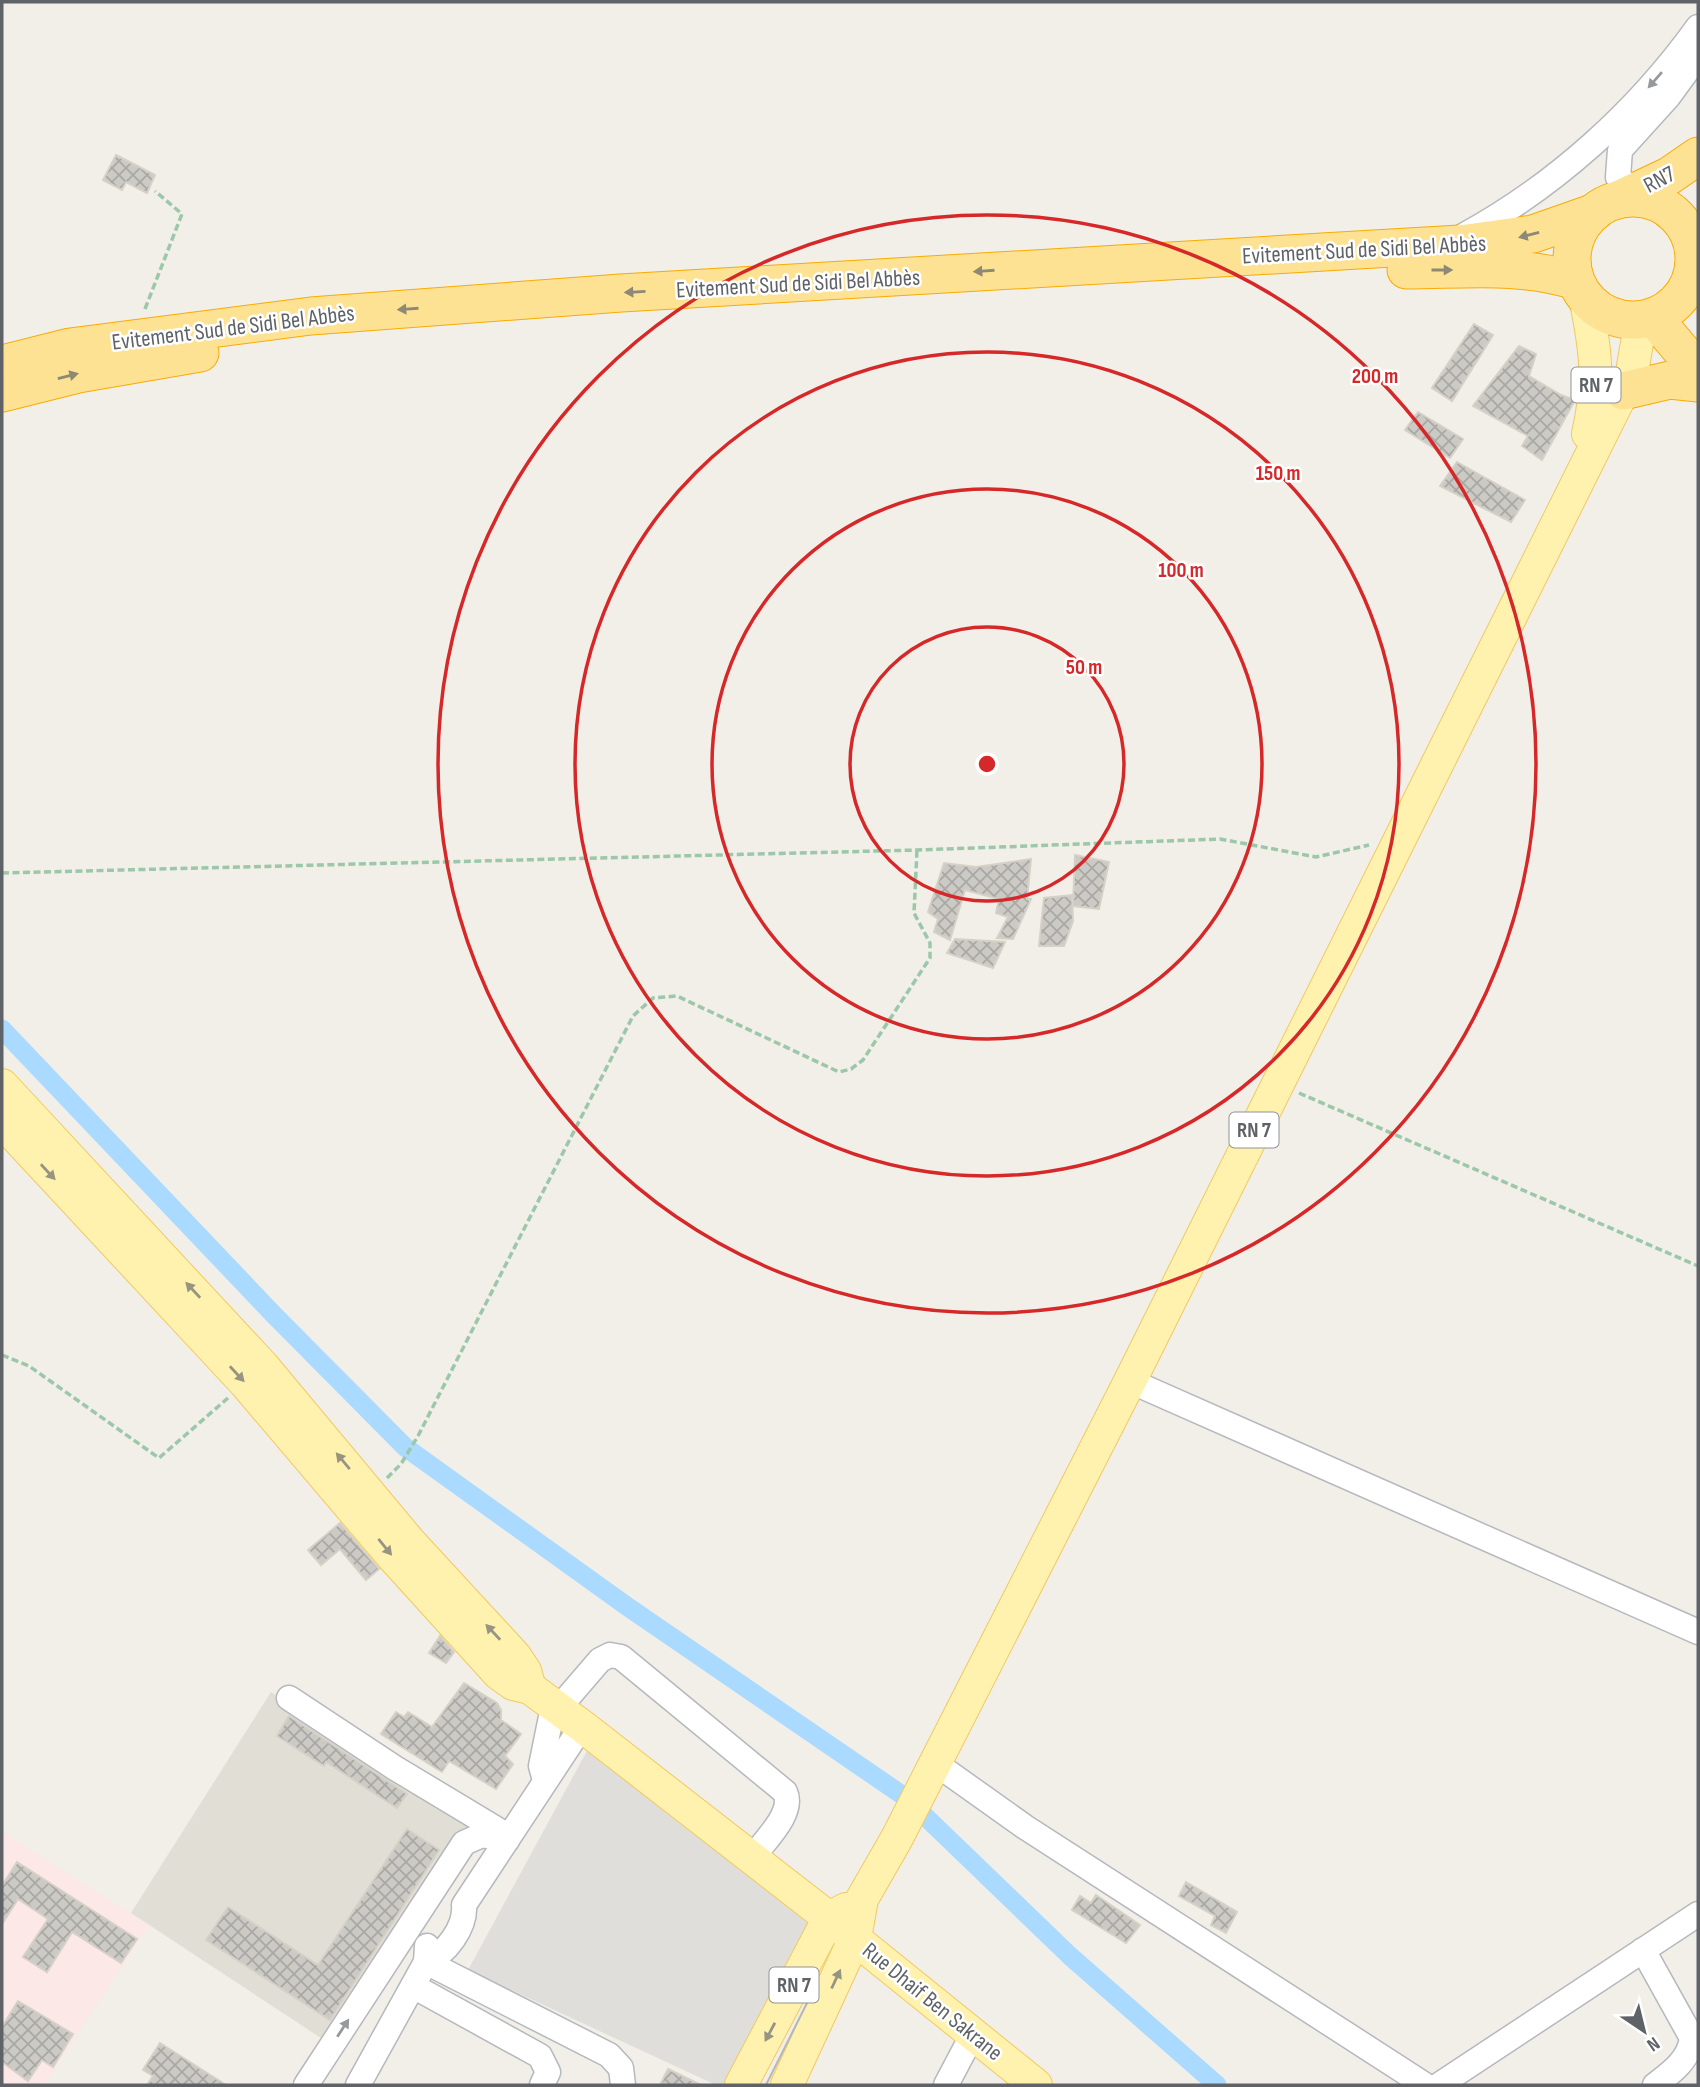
<svg xmlns="http://www.w3.org/2000/svg" width="1700" height="2087" viewBox="0 0 1700 2087" font-family="'Sofia Sans Condensed',sans-serif">
  <style>
    .industrial { fill: #e0deda }
    .education { fill: #e1ded6 }
    .medical { fill: #fce8e6 }
    .lines { fill: none; stroke-linecap: round; stroke-linejoin: round }
    .canal { stroke: #aadaff; stroke-width: 19 }
    .building { fill: url(#building-cross-hatch); stroke: #d6d1c6; stroke-width: 2 }
    .minor-casing { stroke: #b5b8bc; stroke-width: 27 }
    .major-casing { stroke: #f2c960; stroke-width: 34 }
    .highway-casing { stroke: #f9ab00; stroke-width: 39 }
    .path { stroke: #9cc7a9; stroke-width: 3.5; stroke-dasharray: 7 3.5; stroke-linecap: butt }
    .minor { stroke: #fff; stroke-width: 24 }
    .major { stroke: #fff2af; stroke-width: 32 }
    .highway { stroke: #fde293; stroke-width: 37 }
    .tram { stroke: #b6b7b8; stroke-width: 2 }
    .oneway { fill: #979a9d }
    .oneway2 { fill: #8e8975 }
    .oneway3 { fill: #979581 }
    .ring { fill: none; stroke: #d62828; stroke-width: 3.5 }
    .labels { text-anchor: middle; stroke-width: 5; stroke-linejoin: round; paint-order: stroke }
    .shield { fill: #fff; stroke: #8f9295; stroke-width: 2 }
    .shield-label { font-size: 21px; font-weight: bold; fill: #5f6368 }
    .street-label { font-size: 23px; fill: #5f6368; stroke: #fff }
    .centre { fill: #d62828; stroke: #fff; stroke-width: 3.5 }
    .ring-label { font-size: 21px; text-anchor: middle; font-weight: bold; fill: #d62828; stroke: #fff; stroke-width: 5; stroke-linejoin: round; paint-order: stroke }
  </style>
  <defs>
    <pattern id="building-cross-hatch" width="8" height="8" patternUnits="userSpaceOnUse" patternTransform="scale(1.75)"><rect width="8" height="8" fill="#cccac5"/><path d="M0 0l8 8M0 8l8-8" fill="none" stroke="#a9a8a4"/></pattern>
  </defs>
  <rect width="100%" height="100%" fill="#f1efe8"/>
  <path class="industrial" d="M588 1749 814 1922 727 2085H716L468 1970Z"/>
  <path class="education" d="M271 1692 474 1818 327 2042 131 1913Z"/>
  <path class="medical" d="M2 1832 149 1925 44 2085H2Z"/>
  <g class="lines">
    <path class="canal" d="M2 1029 275 1316 405 1447 628 1607 905 1797 1070 1956 1217 2085"/>
  </g>
  <g class="building">
    <path d="M116 155 155 175 147 193 126 182 122 190 103 180Z"/>
    <path d="M1474 324 1493 335 1452 401 1432 388Z"/>
    <path d="M1519 346 1536 354 1529 376 1561 395 1575 400 1542 460 1522 446 1528 436 1473 406Z"/>
    <path d="M1418 412 1463 439 1450 458 1405 430Z"/>
    <path d="M1457 462 1525 500 1511 522 1440 486Z"/>
    <path d="M1075 855 1109 862 1099 909 1073 906Z"/>
    <path d="M1031 859 1027 899H1031L1013 939 997 938 1008 917 996 913 999 899 965 890 950 940 934 932 938 919 928 912 944 863 976 867Z"/>
    <path d="M1072 895 1073 921 1064 946H1039L1044 898Z"/>
    <path d="M955 939 1005 942 993 968 947 953Z"/>
    <path d="M340 1523 379 1569 366 1580 340 1549 321 1565 308 1550Z"/>
    <path d="M440 1636 454 1652 446 1663 429 1653Z"/>
    <path d="M464 1683 497 1703 501 1710V1720L521 1734 505 1756 513 1764 496 1789 449 1761 442 1772 381 1734 396 1712 404 1717 408 1712 432 1727Z"/>
    <path d="M289 1716 407 1794 397 1808 326 1762 324 1766 277 1736Z"/>
    <path d="M407 1829 439 1850 330 2020 206 1940 228 1907 318 1965Z"/>
    <path d="M17 1862 137 1939 121 1963 72 1932 47 1972 23 1957 48 1919 18 1899 2 1924V1886Z"/>
    <path d="M1186 1882 1237 1912 1226 1933 1211 1925 1215 1916 1179 1896Z"/>
    <path d="M1096 1895 1140 1925 1126 1943 1072 1910 1080 1896 1091 1903Z"/>
    <path d="M18 2001 73 2034 53 2067 42 2060 28 2081 2 2062V2027Z"/>
    <path d="M160 2043 226 2085H147L153 2076 143 2070Z"/>
    <path d="M668 2069 701 2085H660Z"/>
  </g>
  <g class="lines">
    <defs>
      <g id="minor">
        <path d="M1635 192 1618 177 1620 150 1668 97 1698 56"/>
        <path d="M1463 236C1555 186 1637 112 1698 27"/>
        <path d="M1130 1381 1698 1632"/>
        <path d="M289 1698 395 1768 508 1836"/>
        <path d="M935 1763 1025 1827 1425 2085"/>
        <path d="M545 1780 541 1766 551 1717 600 1660 610 1655 621 1657 785 1792C795 1813 764 1841 752 1858"/>
        <path d="M1643 1950 1692 2038C1689 2060 1672 2072 1655 2085"/>
        <path d="M426 1962C446 1954 466 1927 464 1905L582 1726"/>
        <path d="M426 1962 609 2055 621 2068 623 2085"/>
        <path d="M413 1986 540 2056 548 2072 542 2085"/>
        <path d="M306 2085 464 1843 482 1835 507 1840"/>
        <path d="M358 2085 426 1962 427 1946"/>
        <path d="M946 2085 974 2032"/>
        <path d="M1439 2085 1698 1914"/>
      </g>
      <g id="major">
        <path d="M1585 297C1596 350 1600 381 1588 434"/>
        <path d="M2 1085 263 1366 409 1541 515 1656 525 1671 530 1688"/>
        <path d="M2 1122 245 1383 392 1556 499 1674 513 1684 530 1688 582 1726 829 1918 1036 2085"/>
        <path d="M741 2085 829 1918 846 1909"/>
        <path d="M787 2085 855 1938 862 1899 897 1838 1130 1381 1623 391 1632 372 1641 320"/>
      </g>
      <g id="highway">
        <circle cx="1633" cy="259" r="61"/>
        <path d="M1620 199 1669 176 1698 156"/>
        <path d="M1406 270C1466 270 1518 263 1576 281"/>
        <path d="M1653 317 1698 370"/>
        <path d="M2 364 70 347 311 316 621 293 1460 244 1533 234 1593 213"/>
        <path d="M1623 391 1670 380 1698 383"/>
        <path d="M2 393 78 374 200 353"/>
      </g>
    </defs>
    <use href="#minor" class="minor-casing"/>
    <use href="#major" class="major-casing"/>
    <use href="#highway" class="highway-casing"/>
    <g class="path">
      <path d="M145 309 182 214 155 191"/>
      <path d="M2 873 917 850 1220 839 1316 857 1369 845"/>
      <path d="M1299 1093 1698 1266"/>
      <path d="M2 1355 29 1366 159 1458 228 1398"/>
      <path d="M387 1478 401 1464 418 1436 633 1016 653 998 677 996 839 1072 851 1069 863 1060 930 958V943L914 913 917 850"/>
    </g>
    <use href="#minor" class="minor"/>
    <use href="#major" class="major"/>
    <use href="#highway" class="highway"/>
    <path class="tram" d="M766 2085 807 2003"/>
  </g>
  <defs><path id="oneway-solid" d="M-6-.8H1V-3.2L6.5 0L1 3.2V.8H-6Z" transform="scale(1.75)"/></defs>
  <g class="oneway">
    <use href="#oneway-solid" transform="translate(1655 80) rotate(131)"/>
    <use href="#oneway-solid" transform="translate(343 2028) rotate(-57)"/>
  </g>
  <g class="oneway2">
    <use href="#oneway-solid" transform="translate(1529 235) rotate(166)"/>
    <use href="#oneway-solid" transform="translate(1442 270)"/>
    <use href="#oneway-solid" transform="translate(984 271) rotate(176)"/>
    <use href="#oneway-solid" transform="translate(635 292) rotate(177)"/>
    <use href="#oneway-solid" transform="translate(408 309) rotate(176)"/>
    <use href="#oneway-solid" transform="translate(68 376) rotate(-14)"/>
  </g>
  <g class="oneway3">
    <use href="#oneway-solid" transform="translate(48 1172) rotate(47)"/>
    <use href="#oneway-solid" transform="translate(193 1290) rotate(-133)"/>
    <use href="#oneway-solid" transform="translate(237 1374) rotate(47)"/>
    <use href="#oneway-solid" transform="translate(343 1461) rotate(-130)"/>
    <use href="#oneway-solid" transform="translate(385 1547) rotate(51)"/>
    <use href="#oneway-solid" transform="translate(493 1632) rotate(-133)"/>
    <use href="#oneway-solid" transform="translate(836 1979) rotate(-65)"/>
    <use href="#oneway-solid" transform="translate(770 2032) rotate(118)"/>
  </g>
  <g class="ring">
    <circle cx="987" cy="764" r="137"/>
    <circle cx="987" cy="764" r="275"/>
    <circle cx="987" cy="764" r="412"/>
    <circle cx="987" cy="764" r="549"/>
  </g>
  <g class="labels">
    <g class="shield">
      <rect x="1571.5" y="367.5" width="49" height="35" rx="5"/>
      <rect x="1229.5" y="1112.5" width="49" height="35" rx="5"/>
      <rect x="769.5" y="1967.5" width="49" height="35" rx="5"/>
    </g>
    <g class="shield-label">
      <text x="1596" y="392">RN 7</text>
      <text x="1254" y="1137">RN 7</text>
      <text x="794" y="1992">RN 7</text>
    </g>
    <g class="street-label">
      <text transform="translate(1659 179) rotate(-28)" y="8">RN7</text>
      <text transform="translate(1364 249) rotate(-3)" y="8">Evitement Sud de Sidi Bel Abbès</text>
      <text transform="translate(798 283) rotate(-3)" y="8">Evitement Sud de Sidi Bel Abbès</text>
      <text transform="translate(233 327) rotate(-7)" y="8">Evitement Sud de Sidi Bel Abbès</text>
      <text transform="translate(933 2001) rotate(39)" y="8">Rue Dhaif Ben Sakrane</text>
    </g>
  </g>
  <circle cx="987" cy="764" r="10" class="centre"/>
  <g class="ring-label">
    <text x="1375" y="383">200 m</text>
    <text x="1278" y="480">150 m</text>
    <text x="1181" y="577">100 m</text>
    <text x="1084" y="674">50 m</text>
  </g>
  <rect width="1700" height="2087" fill="none" stroke="#5f6368" stroke-width="7"/>
  <g transform="translate(1644 2031) rotate(145)" stroke="#ffffff" stroke-width="5" paint-order="stroke">
  <path d="M0-5L12 26L0 18L-12 26Z" fill="#5f6368"/>
  <text y="-10" font-size="19" font-weight="bold" text-anchor="middle" fill="#5f6368">N</text>
  </g>
</svg>
